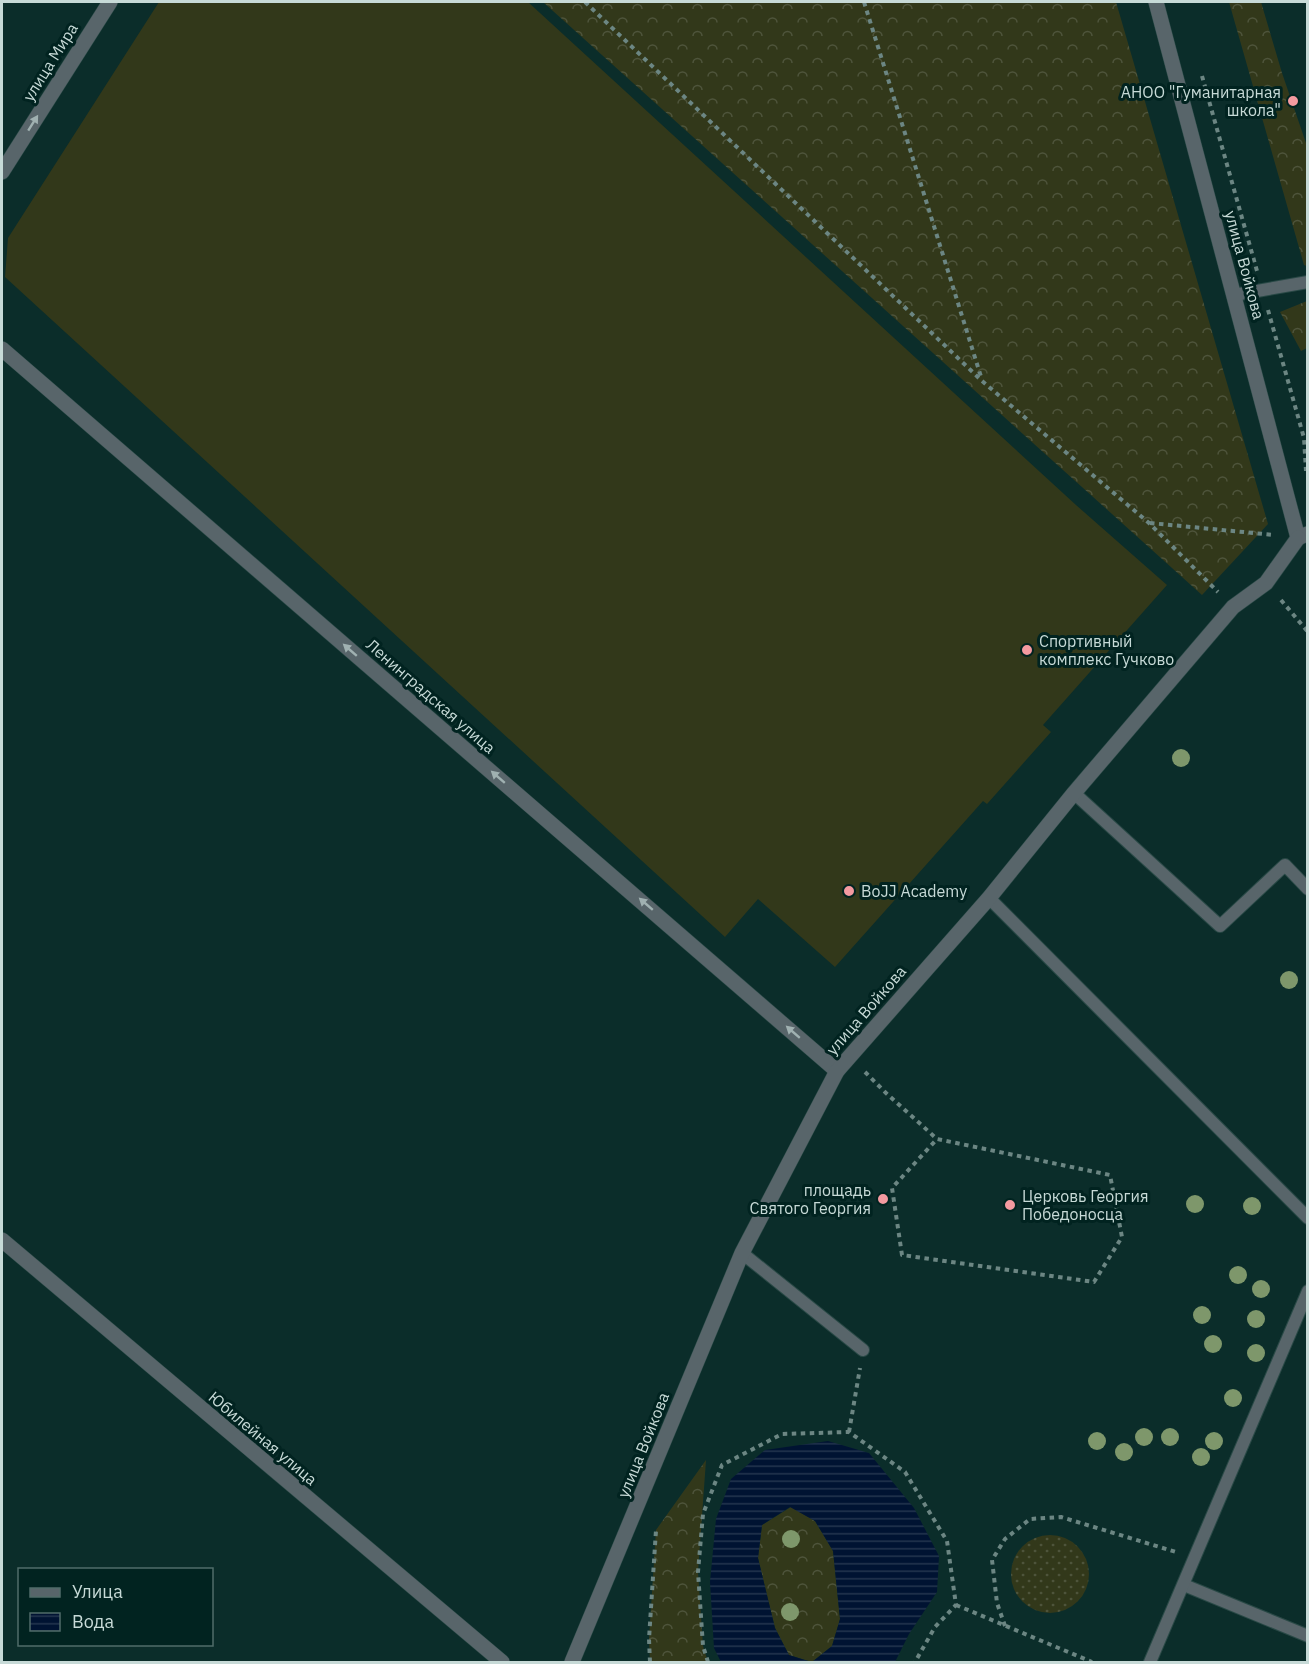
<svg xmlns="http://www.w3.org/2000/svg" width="1309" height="1664" viewBox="0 0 1309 1664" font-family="'IBM Plex Sans',sans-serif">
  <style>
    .forest { fill: url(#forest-crowns) }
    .park { fill: url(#park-dots) }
    .pitch { fill: #32381a }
    .water { fill: url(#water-rules) }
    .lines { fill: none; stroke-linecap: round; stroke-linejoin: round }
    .service-casing { stroke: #294946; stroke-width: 14 }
    .minor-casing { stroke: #294946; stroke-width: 16 }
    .tertiary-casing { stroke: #294946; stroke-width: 16 }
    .path { stroke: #6c8683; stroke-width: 4; stroke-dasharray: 4.5 4.5; stroke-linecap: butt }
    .service { stroke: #58656a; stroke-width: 12 }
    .minor { stroke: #58656a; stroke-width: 15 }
    .tertiary { stroke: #58656a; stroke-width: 15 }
    .tree { fill: #7e976b }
    .oneway { fill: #a0b1b1 }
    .poi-dot { fill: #f49aa0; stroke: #012320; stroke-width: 2 }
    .labels { text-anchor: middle; stroke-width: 6; stroke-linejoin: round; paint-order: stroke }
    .street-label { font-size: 16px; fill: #c7dad7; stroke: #012320 }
    .poi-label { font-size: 16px; fill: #c7dad7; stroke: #012320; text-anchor: start }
  </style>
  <defs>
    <pattern id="forest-crowns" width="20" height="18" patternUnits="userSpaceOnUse" patternTransform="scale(1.5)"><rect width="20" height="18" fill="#32381a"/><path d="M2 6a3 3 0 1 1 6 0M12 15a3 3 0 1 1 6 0" fill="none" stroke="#4e543b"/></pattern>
    <pattern id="park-dots" width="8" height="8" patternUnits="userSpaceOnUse" patternTransform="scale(1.5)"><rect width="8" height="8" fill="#32381a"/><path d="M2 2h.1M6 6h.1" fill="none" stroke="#4e543b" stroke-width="1.8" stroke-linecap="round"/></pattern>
    <pattern id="water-rules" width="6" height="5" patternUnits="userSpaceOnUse" patternTransform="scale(1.5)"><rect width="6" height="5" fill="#001332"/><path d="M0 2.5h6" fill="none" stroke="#24354f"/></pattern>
  </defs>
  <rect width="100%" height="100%" fill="#0b2d2a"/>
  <g class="forest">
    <path d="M543 2H1116L1268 524 1202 595Z"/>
    <path d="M1229 2H1261L1282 73 1307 146V266L1304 265Z"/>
    <path d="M1307 301V348L1301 351 1280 312Z"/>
    <path d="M706 1460 698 1572 703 1646 708 1662H650L649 1639 656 1530Z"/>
    <path d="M791 1507 815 1521 833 1551 840 1619 832 1646 812 1662 789 1655 775 1628 758 1558 762 1525Z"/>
  </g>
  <circle class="park" cx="1050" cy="1574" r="39"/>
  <path class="pitch" d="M159 2H528L1076 505 1167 585 1043 725 1051 732 987 804 983 801 835 967 758 899 725 937 5 277 8 238Z"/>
  <path class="water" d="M828 1441 869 1453 914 1508 939 1556 937 1592 909 1634 895 1662H812L832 1646 840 1619 833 1551 815 1521 790 1507 762 1525 758 1558 775 1628 789 1655 811 1662H721L714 1648 710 1582 716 1519 731 1479 765 1450Z"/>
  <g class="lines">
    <defs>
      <g id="service">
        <path d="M1234 295 1308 282"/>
        <path d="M1074 793 1220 926 1285 865 1308 889"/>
        <path d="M989 898 1308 1218"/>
        <path d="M742 1253 863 1350"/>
        <path d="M1184 1585 1308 1636"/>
        <path d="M1150 1662 1308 1291"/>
      </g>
      <g id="minor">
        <path d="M1156 2 1298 538 1307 534"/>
        <path d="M2 349 837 1071"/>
        <path d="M572 1662 742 1253 837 1071 989 898 1074 793 1233 607 1266 583 1298 538"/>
      </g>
      <g id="tertiary">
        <path d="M2 172 110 2"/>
        <path d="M2 1240 502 1662"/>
      </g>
    </defs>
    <use href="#service" class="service-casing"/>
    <use href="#minor" class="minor-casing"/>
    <use href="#tertiary" class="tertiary-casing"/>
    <g class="path">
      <path d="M585 2 982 381 1149 523 1218 592"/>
      <path d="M864 2 982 380"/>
      <path d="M1202 76 1257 271"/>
      <path d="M1268 310 1304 438 1306 471"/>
      <path d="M1150 523 1274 535"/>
      <path d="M1281 600 1308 632"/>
      <path d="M865 1072 886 1093 937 1139 1110 1175 1122 1237 1094 1282 902 1255 892 1188 937 1139"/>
      <path d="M849 1432 860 1368"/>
      <path d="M956 1605 1092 1662"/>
      <path d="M1005 1626 997 1603 992 1560 1005 1539 1030 1519 1061 1517 1176 1552"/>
      <path d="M650 1662 649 1639 656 1530"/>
      <path d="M708 1662 703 1646 698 1572 703 1514 722 1465 782 1434 849 1432 905 1472 947 1541 956 1605 935 1627 915 1662"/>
    </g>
    <use href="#service" class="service"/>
    <use href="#minor" class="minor"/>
    <use href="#tertiary" class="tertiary"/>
  </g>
  <g class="tree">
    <circle cx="1181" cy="758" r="9"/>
    <circle cx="1289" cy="980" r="9"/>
    <circle cx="1195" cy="1204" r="9"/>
    <circle cx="1252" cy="1206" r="9"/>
    <circle cx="1238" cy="1275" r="9"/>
    <circle cx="1261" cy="1289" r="9"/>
    <circle cx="1202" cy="1315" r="9"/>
    <circle cx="1256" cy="1319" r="9"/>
    <circle cx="1213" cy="1344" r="9"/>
    <circle cx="1256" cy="1353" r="9"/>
    <circle cx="1233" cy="1398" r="9"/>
    <circle cx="1144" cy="1437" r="9"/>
    <circle cx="1170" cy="1437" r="9"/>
    <circle cx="1097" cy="1441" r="9"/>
    <circle cx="1214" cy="1441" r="9"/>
    <circle cx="1124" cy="1452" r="9"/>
    <circle cx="1201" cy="1457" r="9"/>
    <circle cx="791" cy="1539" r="9"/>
    <circle cx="790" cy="1612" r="9"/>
  </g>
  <defs><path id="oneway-solid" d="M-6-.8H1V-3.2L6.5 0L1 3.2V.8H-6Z" transform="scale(1.5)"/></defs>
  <g class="oneway">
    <use href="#oneway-solid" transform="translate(33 123) rotate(-58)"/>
    <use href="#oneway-solid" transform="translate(350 650) rotate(-139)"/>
    <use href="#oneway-solid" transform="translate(498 777) rotate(-139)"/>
    <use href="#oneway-solid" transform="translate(646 904) rotate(-139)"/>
    <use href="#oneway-solid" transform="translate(793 1032) rotate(-139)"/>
  </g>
  <g class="poi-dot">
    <circle cx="1293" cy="101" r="6"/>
    <circle cx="1027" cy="650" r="6"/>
    <circle cx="849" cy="891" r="6"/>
    <circle cx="883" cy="1199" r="6"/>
    <circle cx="1010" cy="1205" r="6"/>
  </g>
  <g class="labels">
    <g class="street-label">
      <text transform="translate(50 62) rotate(-58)" y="6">улица Мира</text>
      <text transform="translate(1245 265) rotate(75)" y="6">улица Войкова</text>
      <text transform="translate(431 696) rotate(41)" y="6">Ленинградская улица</text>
      <text transform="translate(866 1010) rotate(-49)" y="6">улица Войкова</text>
      <text transform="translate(263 1438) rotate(40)" y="6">Юбилейная улица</text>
      <text transform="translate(643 1445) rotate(-68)" y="6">улица Войкова</text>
    </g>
    <g class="poi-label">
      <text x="1281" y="98" text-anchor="end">АНОО "Гуманитарная<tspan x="1281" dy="18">школа"</tspan></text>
      <text x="1039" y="647">Спортивный<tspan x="1039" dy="18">комплекс Гучково</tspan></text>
      <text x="861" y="897">BoJJ Academy</text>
      <text x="871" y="1196" text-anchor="end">площадь<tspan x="871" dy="18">Святого Георгия</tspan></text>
      <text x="1022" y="1202">Церковь Георгия<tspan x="1022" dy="18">Победоносца</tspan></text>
    </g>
  </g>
  <rect width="1309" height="1664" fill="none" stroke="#c7dad7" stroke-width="6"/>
  <rect x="18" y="1568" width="195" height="78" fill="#012320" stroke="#506c69" stroke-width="1.5"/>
  <rect x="30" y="1588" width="30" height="9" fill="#58656a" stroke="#506c69" stroke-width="1.5"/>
  <text x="72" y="1598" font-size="18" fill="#c7dad7">Улица</text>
  <rect x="30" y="1613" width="30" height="18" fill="url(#water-rules)" stroke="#506c69" stroke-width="1.5"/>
  <text x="72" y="1628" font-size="18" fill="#c7dad7">Вода</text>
</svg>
